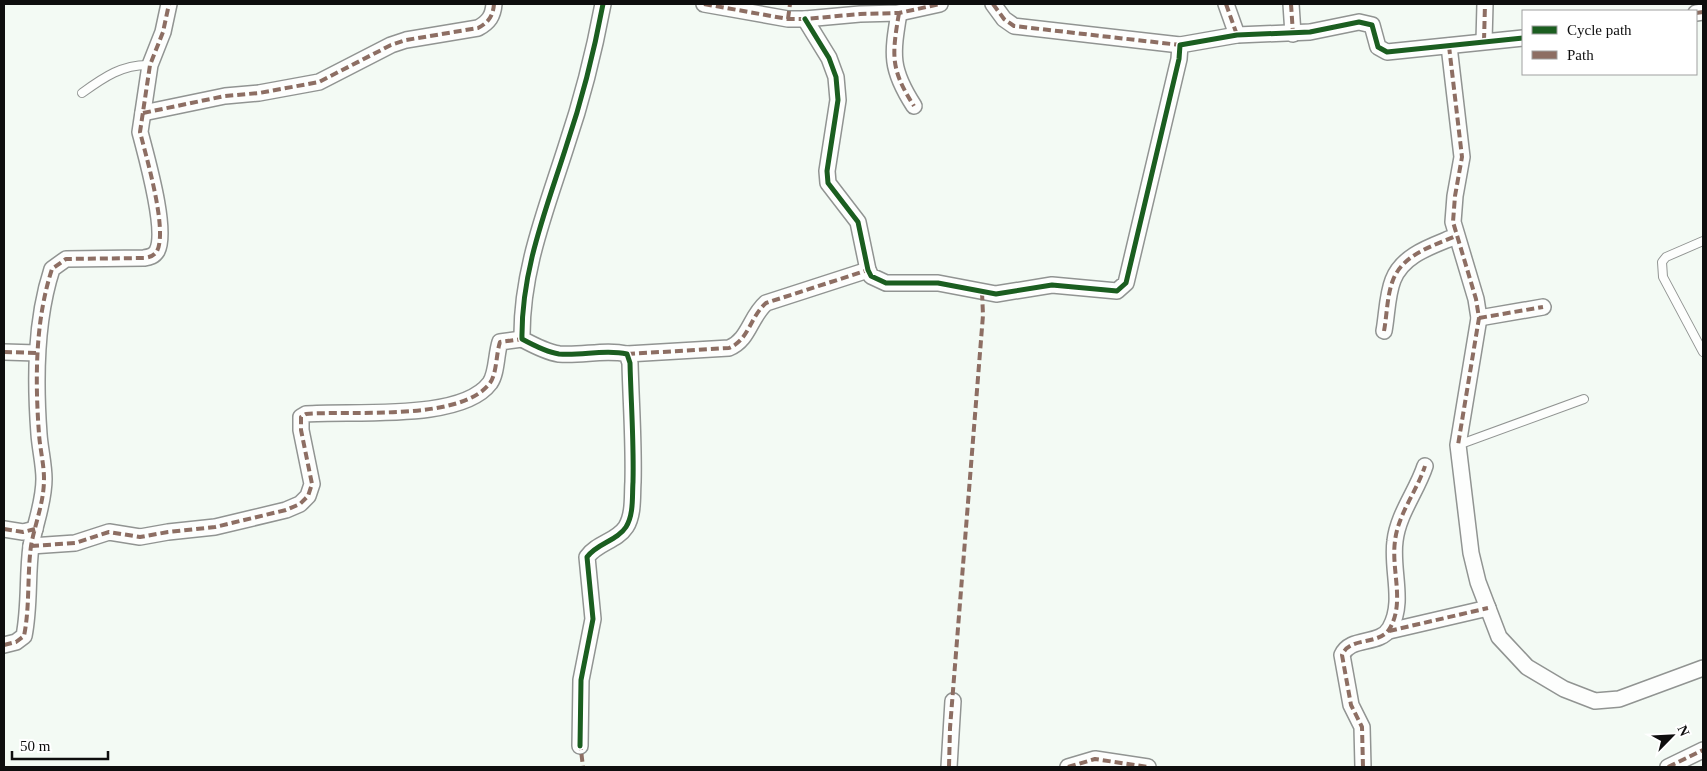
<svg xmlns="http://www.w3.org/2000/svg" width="1707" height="771" viewBox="0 0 1707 771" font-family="Georgia,serif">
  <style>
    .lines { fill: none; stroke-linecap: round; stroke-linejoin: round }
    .service-casing { stroke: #919492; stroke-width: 10 }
    .minor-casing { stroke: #919492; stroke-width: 18 }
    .service { stroke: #fdfefd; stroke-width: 8 }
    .minor { stroke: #fdfefd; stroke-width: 15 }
    .quiet { stroke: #8d6e63; stroke-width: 4; stroke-dasharray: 8 4; stroke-linecap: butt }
    .cycleway-casing { stroke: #fff; stroke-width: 8 }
    .cycleway { stroke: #1b5e20; stroke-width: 5 }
  </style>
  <rect width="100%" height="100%" fill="#f3faf4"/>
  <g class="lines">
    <defs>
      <g id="service">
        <path d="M82 93C104 77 123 64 150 65"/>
        <path d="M1703 241 1666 257 1662 262 1663 277 1703 352"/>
        <path d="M1458 445 1584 399"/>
      </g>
      <g id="minor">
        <path d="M704 4 788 19H805L860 14 899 13 940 4"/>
        <path d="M993 4 1004 19 1014 26 1180 45"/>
        <path d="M1226 4 1237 35"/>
        <path d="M1291 4 1293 34"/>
        <path d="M899 13C892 55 890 69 914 106"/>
        <path d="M1696 13 1703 12"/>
        <path d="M805 19 829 58 836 77 838 100 827 171 828 183 858 222 868 270 871 276 886 283H938L996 294 1052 285 1117 291 1126 283 1179 59 1180 45 1237 35 1310 32 1359 22 1372 25 1378 47 1387 52 1523 38"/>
        <path d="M1484 41 1485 4"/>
        <path d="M1449 46 1462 157 1455 196 1453 222 1476 299 1479 318 1458 445 1471 553 1478 582 1499 637 1527 667 1564 689 1595 701 1619 699 1703 668"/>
        <path d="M143 113 225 96 259 93 319 82 391 45 406 40 478 28C489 22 493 16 494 4"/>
        <path d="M1479 318 1543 307"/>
        <path d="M1384 331C1387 315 1387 295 1393 280 1403 254 1433 246 1456 236"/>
        <path d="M4 352 37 353"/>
        <path d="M627 354 729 348C749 340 750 317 766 303L868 270"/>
        <path d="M4 529 23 532 35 529"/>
        <path d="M31 546 75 543 109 532 140 537 168 532 215 527 286 510 300 504 308 496 312 484 301 430V417L306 414C351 410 461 422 490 383 497 373 496 354 500 342L522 339"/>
        <path d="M1389 631 1488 608"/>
        <path d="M4 645 16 642 24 636C30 606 27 576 31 546 35 523 44 503 44 479 44 464 40 449 39 434 35 380 35 321 52 269L66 259 144 258C150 257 154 256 157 251 168 230 146 156 140 132L150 65 163 32 169 4"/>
        <path d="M580 746 581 680 593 619 587 557C597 543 617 541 626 527 634 514 632 496 633 482 634 442 631 403 630 363L627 354C605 349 582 356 559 354 546 352 533 345 522 339 521 271 546 210 566 147 582 100 594 52 603 4"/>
        <path d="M949 767 953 701"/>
        <path d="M1068 767 1095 759 1148 767"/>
        <path d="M1363 767 1362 727 1351 705 1342 655C1350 636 1380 646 1390 628 1405 602 1391 570 1395 541 1398 514 1417 491 1425 466"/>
        <path d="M1668 767 1703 750"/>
      </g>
    </defs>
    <use href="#service" class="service-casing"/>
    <use href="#minor" class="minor-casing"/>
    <use href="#service" class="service"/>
    <use href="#minor" class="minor"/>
    <g class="quiet">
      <path d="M704 4 788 19H805L860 14 899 13 940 4"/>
      <path d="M993 4 1004 19 1014 26 1180 45"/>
      <path d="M1226 4 1237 35"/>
      <path d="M1291 4 1293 34"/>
      <path d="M899 13C892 55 890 69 914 106"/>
      <path d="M1696 13 1703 12"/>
      <path d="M788 19 790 4"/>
      <path d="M1484 41 1485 4"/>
      <path d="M1449 46 1462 157 1455 196 1453 222 1476 299 1479 318 1458 445"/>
      <path d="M143 113 225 96 259 93 319 82 391 45 406 40 478 28C489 22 493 16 494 4"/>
      <path d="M1479 318 1543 307"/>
      <path d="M1384 331C1387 315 1387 295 1393 280 1403 254 1433 246 1456 236"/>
      <path d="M4 352 37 353"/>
      <path d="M627 354 729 348C749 340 750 317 766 303L868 270"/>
      <path d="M4 529 23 532 35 529"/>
      <path d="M31 546 75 543 109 532 140 537 168 532 215 527 286 510 300 504 308 496 312 484 301 430V417L306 414C351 410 461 422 490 383 497 373 496 354 500 342L522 339"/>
      <path d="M1389 631 1488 608"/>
      <path d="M4 645 16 642 24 636C30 606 27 576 31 546 35 523 44 503 44 479 44 464 40 449 39 434 35 380 35 321 52 269L66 259 144 258C150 257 154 256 157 251 168 230 146 156 140 132L150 65 163 32 169 4"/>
      <path d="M580 742 583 767"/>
      <path d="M949 767 950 728 983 315 982 292"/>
      <path d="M1068 767 1095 759 1148 767"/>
      <path d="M1363 767 1362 727 1351 705 1342 655C1350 636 1380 646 1390 628 1405 602 1391 570 1395 541 1398 514 1417 491 1425 466"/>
      <path d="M1668 767 1703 750"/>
    </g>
    <defs>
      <g id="cycleway">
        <path d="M805 19 829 58 836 77 838 100 827 171 828 183 858 222 868 270 871 276 886 283H938L996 294 1052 285 1117 291 1126 283 1179 59 1180 45 1237 35 1310 32 1359 22 1372 25 1378 47 1387 52 1523 38"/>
        <path d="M580 746 581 680 593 619 587 557C597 543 617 541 626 527 634 514 632 496 633 482 634 442 631 403 630 363L627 354C605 349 582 356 559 354 546 352 533 345 522 339 521 271 546 210 566 147 582 100 594 52 603 4"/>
      </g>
    </defs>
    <use href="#cycleway" class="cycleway-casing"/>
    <use href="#cycleway" class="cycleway"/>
  </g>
  <rect width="1707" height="771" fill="none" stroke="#0e0e0e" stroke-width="10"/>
  <rect x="1522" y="10" width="175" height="65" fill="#ffffff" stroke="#9f9f9f"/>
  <rect x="1532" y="26" width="25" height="8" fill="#1b5e20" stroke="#9f9f9f"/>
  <text x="1567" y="35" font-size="15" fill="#0e0e0e">Cycle path</text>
  <rect x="1532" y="51" width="25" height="8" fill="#8d6e63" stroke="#9f9f9f"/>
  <text x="1567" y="60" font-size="15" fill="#0e0e0e">Path</text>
  <g transform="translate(1672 736) rotate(66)" stroke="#ffffff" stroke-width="4" paint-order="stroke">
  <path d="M0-4L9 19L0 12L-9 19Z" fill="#0e0e0e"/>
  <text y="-8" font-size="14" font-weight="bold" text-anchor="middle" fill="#0e0e0e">N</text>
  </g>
  <path d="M12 751v8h96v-8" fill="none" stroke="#0e0e0e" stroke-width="2.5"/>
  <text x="20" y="751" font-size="15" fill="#0e0e0e" stroke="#ffffff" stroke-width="4" paint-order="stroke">50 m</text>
</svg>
